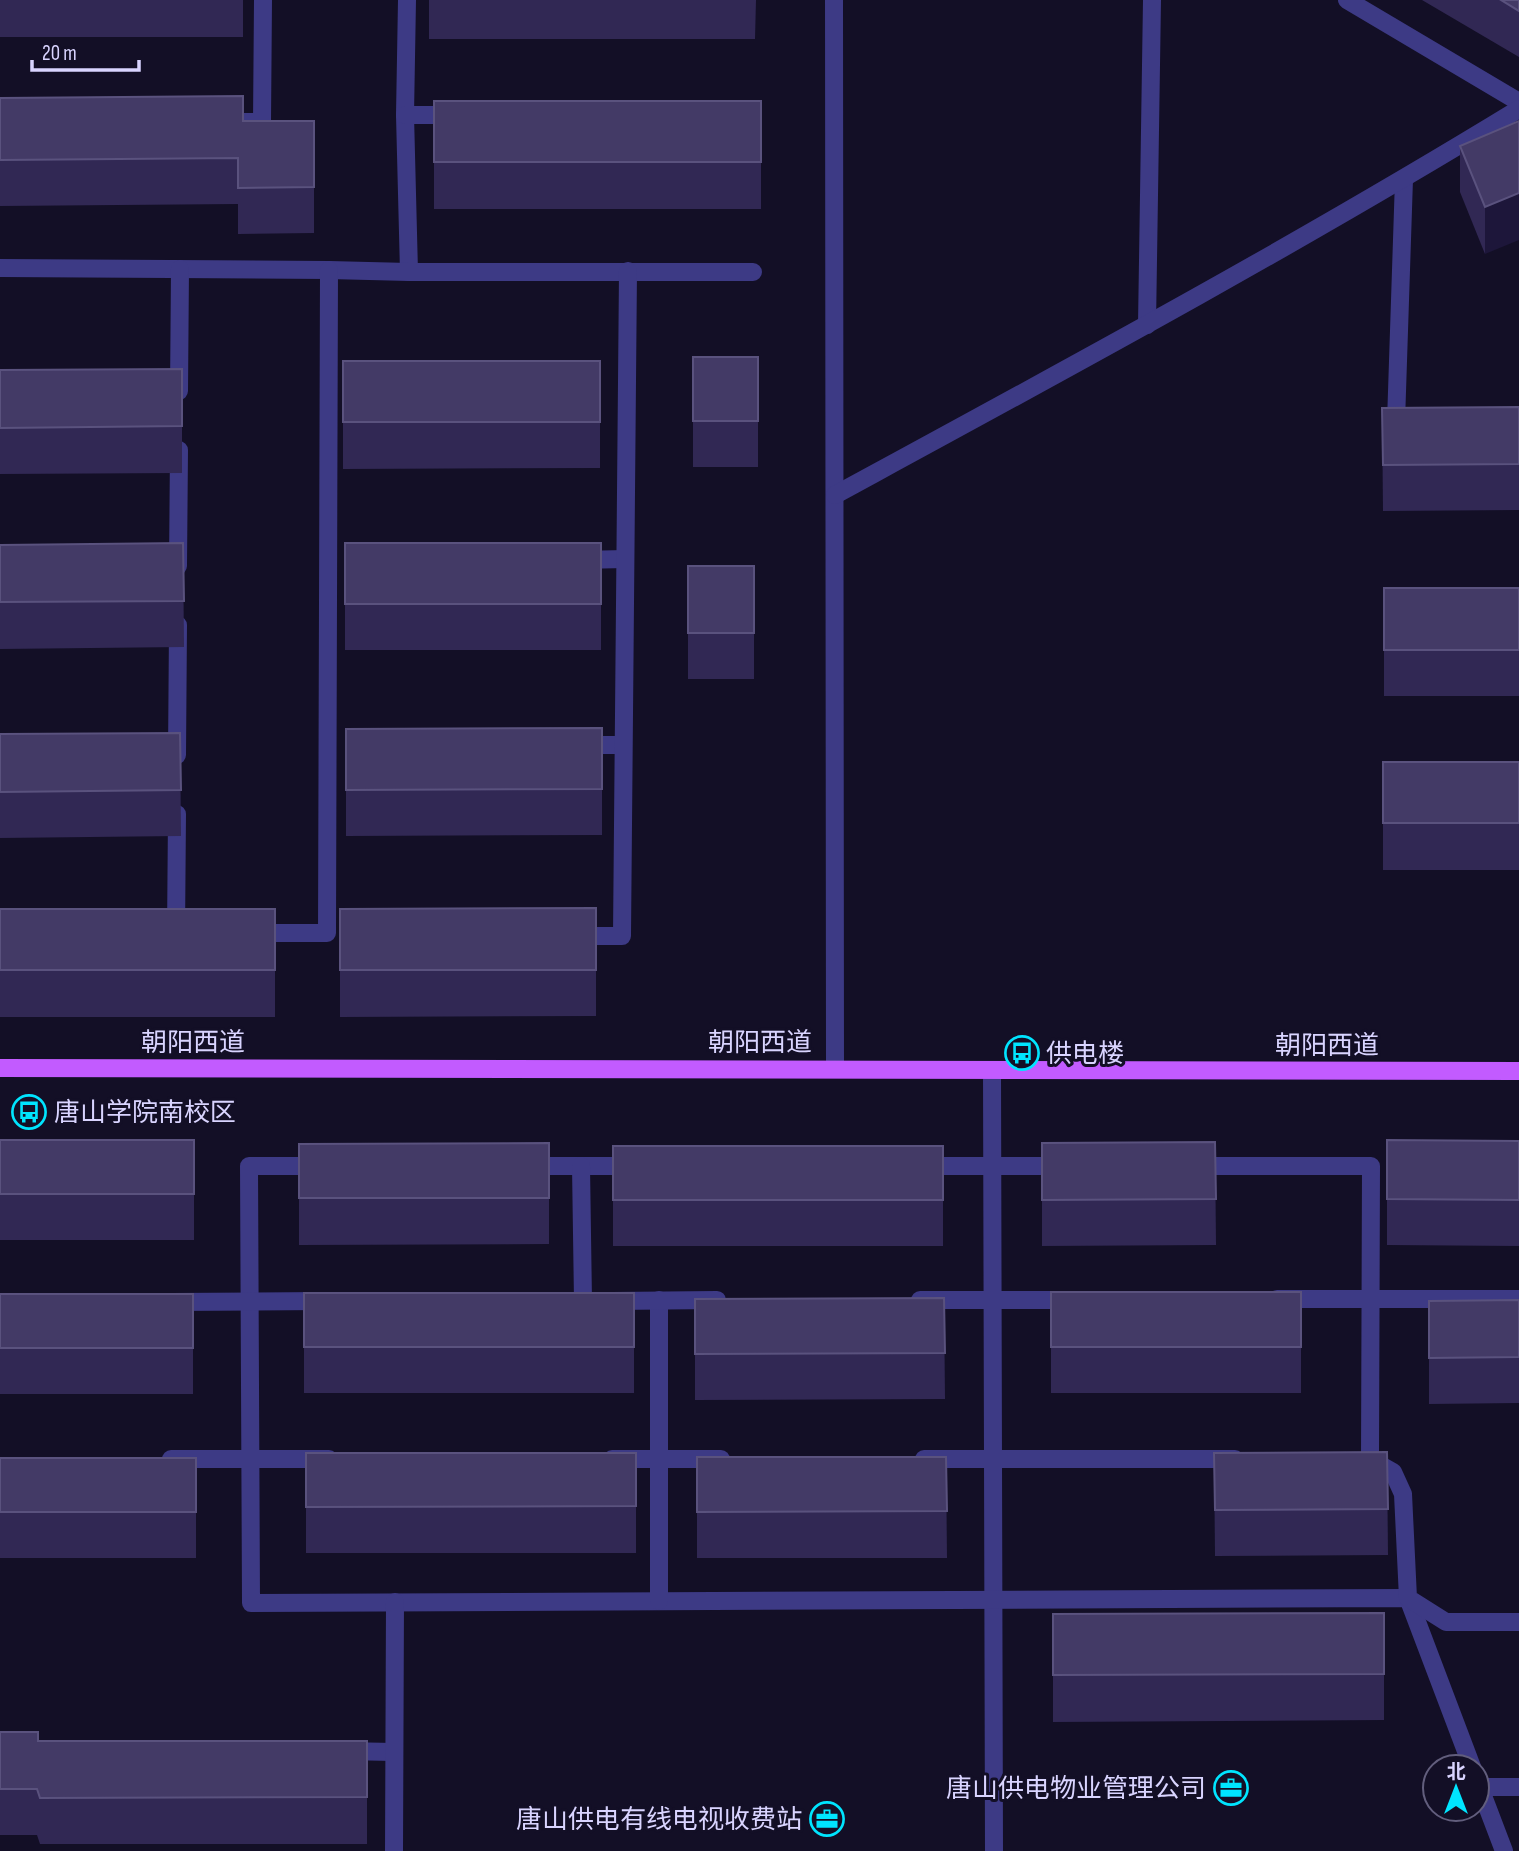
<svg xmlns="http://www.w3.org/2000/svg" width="1519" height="1851" font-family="'Sofia Sans Condensed','Noto Sans SC',sans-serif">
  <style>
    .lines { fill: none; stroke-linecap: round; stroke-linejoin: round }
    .minor { stroke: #3d3a85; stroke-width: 18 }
    .major { stroke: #c25bff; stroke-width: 18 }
    .wall { fill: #312854 }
    .shaded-wall { fill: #1d163a }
    .building { fill: #433a66; stroke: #5a527e; stroke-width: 2 }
    .labels { text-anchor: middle; stroke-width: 6; stroke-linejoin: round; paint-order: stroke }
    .street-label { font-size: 26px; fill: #d9d4ff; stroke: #130f26 }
    .poi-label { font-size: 26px; fill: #d9d4ff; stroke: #130f26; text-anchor: start }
  </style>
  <rect width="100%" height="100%" fill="#130f26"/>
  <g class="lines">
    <!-- minor -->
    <g class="minor">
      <polyline points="407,0 405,115 409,272"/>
      <polyline points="834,0 835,1069"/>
      <polyline points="1347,0 1519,102"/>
      <polyline points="405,115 458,115"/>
      <polyline points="240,122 262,122 263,0"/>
      <polyline points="1404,179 1396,422 1406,422"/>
      <polyline points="0,268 329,270 409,272 753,272"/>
      <polyline points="1147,325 1152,0"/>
      <polyline points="179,391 180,269"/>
      <path d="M835,495C1065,370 1295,246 1519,109"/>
      <polyline points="580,560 625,559"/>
      <polyline points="178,566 179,450"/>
      <polyline points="580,745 623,745"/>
      <polyline points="177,755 178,625"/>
      <polyline points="176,933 177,814"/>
      <polyline points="252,933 327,933 329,270"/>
      <polyline points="572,936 622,936 628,271"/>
      <polyline points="992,1071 994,1851"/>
      <polyline points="323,1166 249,1166 251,1603 1408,1598 1472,1767"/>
      <polyline points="526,1166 638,1166"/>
      <polyline points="581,1166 583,1301"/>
      <polyline points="921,1166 1065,1166"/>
      <polyline points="1194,1166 1371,1166 1370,1459 1393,1472 1403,1494 1408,1598 1446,1622 1519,1622"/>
      <polyline points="1277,1299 1519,1299"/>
      <polyline points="659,1300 659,1601"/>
      <polyline points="920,1300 1074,1300"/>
      <polyline points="612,1301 717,1300"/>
      <polyline points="171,1302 325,1301"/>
      <polyline points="171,1459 329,1459"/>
      <polyline points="612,1459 721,1459"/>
      <polyline points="924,1459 1235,1459"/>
      <polyline points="343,1751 394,1752"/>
      <polyline points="1477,1780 1504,1851"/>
      <polyline points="1480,1787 1519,1787"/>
      <polyline points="394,1851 395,1602"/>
    </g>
    <!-- major -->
    <polyline class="major" points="0,1068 1519,1071"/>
  </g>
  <!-- wall -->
  <g class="wall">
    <rect x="0" y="0" width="243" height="37"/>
    <polygon points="429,0 756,0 755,39 429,39"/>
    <polygon points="1422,0 1519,0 1519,57"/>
    <polygon points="0,98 243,121 314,121 314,233 238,234 238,204 0,206"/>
    <rect x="434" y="101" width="327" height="108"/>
    <polygon points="1519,121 1485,254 1460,192 1460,146"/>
    <rect x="693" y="357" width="65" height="110"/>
    <polygon points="343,361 600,361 600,468 343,469"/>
    <polygon points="182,369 182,473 0,474 0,370"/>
    <polygon points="1519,407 1519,510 1383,511 1382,408"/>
    <polygon points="183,543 184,647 0,649 0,545"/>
    <polygon points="345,543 601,604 601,650 345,650"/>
    <rect x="688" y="566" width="66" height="113"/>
    <rect x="1384" y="588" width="135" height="108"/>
    <polygon points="602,728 602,835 346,836 346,729"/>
    <polygon points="180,733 181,836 0,838 0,734"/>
    <rect x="1383" y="762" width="136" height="108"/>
    <polygon points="596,908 596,1016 340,1017 340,909"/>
    <rect x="0" y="909" width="275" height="108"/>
    <rect x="0" y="1140" width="194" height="100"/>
    <polygon points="1387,1140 1519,1141 1519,1246 1387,1245"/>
    <polygon points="1215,1142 1216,1245 1042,1246 1042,1143"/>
    <polygon points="549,1143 549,1244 299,1245 299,1144"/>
    <rect x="613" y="1146" width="330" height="100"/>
    <rect x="1051" y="1292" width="250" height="101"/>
    <rect x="304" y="1293" width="330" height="100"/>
    <rect x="0" y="1294" width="193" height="100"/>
    <polygon points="944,1298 945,1399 695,1400 695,1299"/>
    <polygon points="1519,1300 1519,1403 1429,1404 1429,1301"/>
    <polygon points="1387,1452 1388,1555 1215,1556 1214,1453"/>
    <rect x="306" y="1453" width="330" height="100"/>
    <polygon points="697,1457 946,1457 947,1558 697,1558"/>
    <rect x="0" y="1458" width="196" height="100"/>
    <polygon points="1053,1614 1384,1674 1384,1720 1053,1722"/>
    <polygon points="0,1732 38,1741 367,1741 367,1844 40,1844 37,1835 0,1835"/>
  </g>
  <!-- shaded-wall -->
  <polygon class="shaded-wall" points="1519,193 1519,240 1485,254 1485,207"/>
  <!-- building -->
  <g class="building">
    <polygon points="1501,0 1519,0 1519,11"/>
    <polygon points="243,96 243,121 314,121 314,187 238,188 238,158 0,160 0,98"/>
    <rect x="434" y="101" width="327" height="61"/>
    <polygon points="1519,121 1519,193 1485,207 1460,146"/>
    <rect x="693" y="357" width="65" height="64"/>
    <rect x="343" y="361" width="257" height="61"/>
    <polygon points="182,369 182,426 0,428 0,370"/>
    <polygon points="1519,407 1519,464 1383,465 1382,408"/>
    <polygon points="183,543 184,601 0,602 0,545"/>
    <rect x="345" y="543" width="256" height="61"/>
    <rect x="688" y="566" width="66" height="67"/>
    <rect x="1384" y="588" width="135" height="62"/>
    <polygon points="602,728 602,789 346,790 346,729"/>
    <polygon points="180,733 181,790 0,792 0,734"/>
    <rect x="1383" y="762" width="136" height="61"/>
    <polygon points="596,908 596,970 340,970 340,909"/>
    <rect x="0" y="909" width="275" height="61"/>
    <rect x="0" y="1140" width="194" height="54"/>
    <polygon points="1387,1140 1519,1141 1519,1200 1387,1199"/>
    <polygon points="1215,1142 1216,1199 1042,1200 1042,1143"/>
    <polygon points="549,1143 549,1198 299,1198 299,1144"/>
    <rect x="613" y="1146" width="330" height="54"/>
    <rect x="1051" y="1292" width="250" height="55"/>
    <rect x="304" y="1293" width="330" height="54"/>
    <rect x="0" y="1294" width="193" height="54"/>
    <polygon points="944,1298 945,1353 695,1354 695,1299"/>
    <polygon points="1519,1300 1519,1357 1429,1358 1429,1301"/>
    <polygon points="1387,1452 1388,1509 1215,1510 1214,1453"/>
    <polygon points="306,1453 636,1453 636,1506 306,1507"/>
    <polygon points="697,1457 946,1457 947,1511 697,1512"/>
    <rect x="0" y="1458" width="196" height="54"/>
    <polygon points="1384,1613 1384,1674 1053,1675 1053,1614"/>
    <polygon points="0,1732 38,1732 38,1741 367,1741 367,1797 40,1798 37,1789 0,1789"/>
  </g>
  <!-- icons -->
  <defs>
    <g id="bus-ring" transform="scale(1.75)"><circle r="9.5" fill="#130f26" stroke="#00e5ff" stroke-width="1.5"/><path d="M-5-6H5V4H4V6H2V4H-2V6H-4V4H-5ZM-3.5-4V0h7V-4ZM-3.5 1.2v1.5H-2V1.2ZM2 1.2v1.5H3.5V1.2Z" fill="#00e5ff"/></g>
    <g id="office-ring" transform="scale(1.75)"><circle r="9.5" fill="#130f26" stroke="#00e5ff" stroke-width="1.5"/><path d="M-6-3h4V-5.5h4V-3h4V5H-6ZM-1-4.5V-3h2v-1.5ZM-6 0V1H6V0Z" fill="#00e5ff"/></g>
  </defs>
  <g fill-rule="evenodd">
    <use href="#bus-ring" x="1022" y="1053"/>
    <use href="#bus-ring" x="29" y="1112"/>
    <use href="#office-ring" x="1231" y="1788"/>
    <use href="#office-ring" x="827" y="1819"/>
  </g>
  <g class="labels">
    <!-- street labels -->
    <g class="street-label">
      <text x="193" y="1051">朝阳西道</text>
      <text x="760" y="1051">朝阳西道</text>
      <text x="1327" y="1054">朝阳西道</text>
    </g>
    <!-- poi labels -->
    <g class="poi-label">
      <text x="1046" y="1062">供电楼</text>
      <text x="54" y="1121">唐山学院南校区</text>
      <text x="1206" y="1797" text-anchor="end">唐山供电物业管理公司</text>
      <text x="802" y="1828" text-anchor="end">唐山供电有线电视收费站</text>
    </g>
  </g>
  <!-- north arrow -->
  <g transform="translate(1456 1788)"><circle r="33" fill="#130f26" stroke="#625e7d" stroke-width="2"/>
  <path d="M0-5L12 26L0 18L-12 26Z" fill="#00e5ff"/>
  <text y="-10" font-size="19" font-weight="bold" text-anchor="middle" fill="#d9d4ff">北</text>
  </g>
  <!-- scale -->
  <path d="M32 60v10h107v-10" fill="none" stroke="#d9d4ff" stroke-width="3.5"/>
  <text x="42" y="60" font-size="21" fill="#d9d4ff" stroke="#130f26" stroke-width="5" paint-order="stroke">20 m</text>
</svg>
